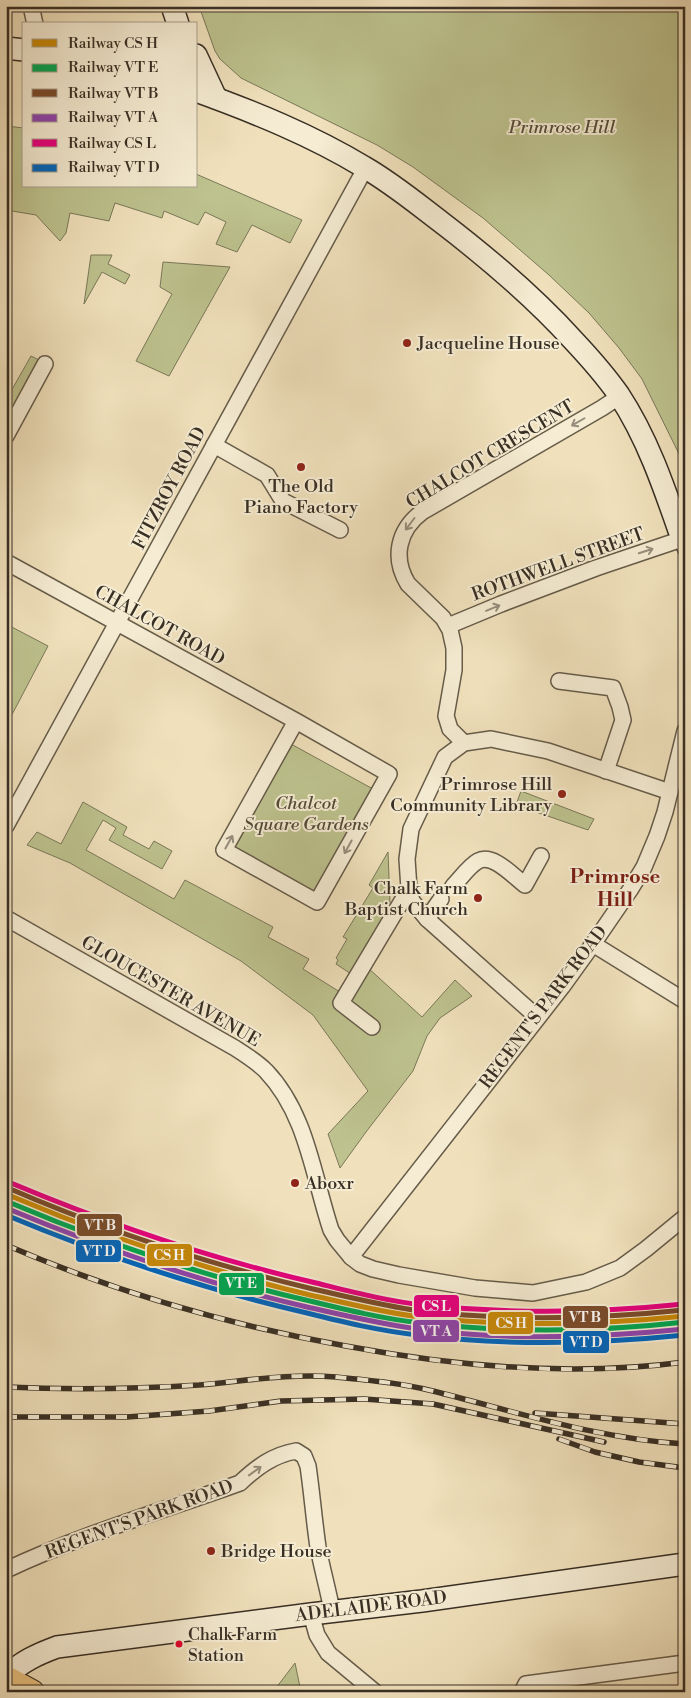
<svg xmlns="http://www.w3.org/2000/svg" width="691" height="1698" font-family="'Libre Bodoni',serif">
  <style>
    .green { fill: #bdc28e; stroke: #7a7859 }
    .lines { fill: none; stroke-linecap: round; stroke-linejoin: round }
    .street-casing { stroke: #665c4a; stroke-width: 18 }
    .secondary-casing { stroke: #382f24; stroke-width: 24 }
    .primary-casing { stroke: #382f24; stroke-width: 26 }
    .street { stroke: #f5ecd3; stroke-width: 15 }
    .secondary { stroke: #f5ecd3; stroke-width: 21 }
    .primary { stroke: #e8c07e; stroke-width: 24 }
    .rail-casing { stroke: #382f24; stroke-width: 5.5 }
    .rail { stroke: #f5ecd3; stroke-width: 4; stroke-dasharray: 11; stroke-linecap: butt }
    .rail-1-casing { stroke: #f5ecd3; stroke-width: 9 }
    .rail-2-casing { stroke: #f5ecd3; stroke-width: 9 }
    .rail-3-casing { stroke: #f5ecd3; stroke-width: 9 }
    .rail-4-casing { stroke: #f5ecd3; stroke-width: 9 }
    .rail-5-casing { stroke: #f5ecd3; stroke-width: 9 }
    .rail-6-casing { stroke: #f5ecd3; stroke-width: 9 }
    .rail-1 { stroke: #c78809; stroke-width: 5 }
    .rail-2 { stroke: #00a651; stroke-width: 5 }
    .rail-3 { stroke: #7a4b2a; stroke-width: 5 }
    .rail-4 { stroke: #8e44ad; stroke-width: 5 }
    .rail-5 { stroke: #e5007d; stroke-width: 5 }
    .rail-6 { stroke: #0065bd; stroke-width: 5 }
    .oneway { stroke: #968e7c }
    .poi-dot { fill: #8f2418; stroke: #f5ecd3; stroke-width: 2 }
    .bus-dot { fill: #e4002b; stroke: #f5ecd3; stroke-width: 2 }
    .labels { text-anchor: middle; stroke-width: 4; stroke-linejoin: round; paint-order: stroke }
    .bus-label { font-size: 17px; fill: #382f24; stroke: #f5ecd3; text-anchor: start }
    .park-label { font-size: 18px; font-style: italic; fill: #534c39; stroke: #f5ecd3 }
    .poi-label { font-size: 18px; fill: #382f24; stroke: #f5ecd3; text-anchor: start }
    .street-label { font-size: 18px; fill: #382f24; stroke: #f5ecd3 }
    .quarter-label { font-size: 20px; font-weight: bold; fill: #7a1f14; stroke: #f5ecd3 }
    .line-badge { stroke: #f5ecd3; stroke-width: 2 }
    .badge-label { font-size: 14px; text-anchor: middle; font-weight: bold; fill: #fff }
  </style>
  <rect width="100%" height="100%" fill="#f0e1bc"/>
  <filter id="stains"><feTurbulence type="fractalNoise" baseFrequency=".004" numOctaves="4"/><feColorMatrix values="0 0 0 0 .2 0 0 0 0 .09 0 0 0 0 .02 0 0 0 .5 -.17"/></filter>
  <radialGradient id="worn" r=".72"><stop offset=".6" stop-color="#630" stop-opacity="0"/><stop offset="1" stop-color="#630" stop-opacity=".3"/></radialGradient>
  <!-- green -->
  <g class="green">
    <polygon points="199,6 685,6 685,466 642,379 619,348 589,313 549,275 483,218 413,167 377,145 241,78 220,59 215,51"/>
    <polygon points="6,126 24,128 24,186 196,186 196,174 302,220 290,243 252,225 237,252 216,244 226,222 205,212 198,225 164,211 162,218 115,203 109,221 70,213 66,233 60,241 36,215 6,210"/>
    <polygon points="91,255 112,255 108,264 130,275 125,284 102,272 84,304"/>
    <polygon points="163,262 230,267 169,376 136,361 172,294 160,287"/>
    <polygon points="31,356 41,361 6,423 6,400"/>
    <polygon points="6,624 48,646 6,726"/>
    <polygon points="291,744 373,789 315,892 234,847"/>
    <polygon points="521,791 594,819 588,830 516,805"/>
    <polygon points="83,802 127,827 123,835 149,849 154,841 172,851 162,869 109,840 116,828 103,820 86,850 174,899 185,880 273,927 268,937 309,959 303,969 340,992 351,974 336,964 338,960 336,958 347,939 343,937 373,888 369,885 388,852 391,928 367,967 422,1017 455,980 472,996 440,1018 427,1036 413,1071 366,1132 340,1168 328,1134 368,1091 313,1015 241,961 70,863 27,845 37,832 61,844"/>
    <polygon points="295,1663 301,1692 273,1692"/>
  </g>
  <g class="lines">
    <!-- street casing -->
    <g class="street-casing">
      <g id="street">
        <polyline points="31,6 35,24"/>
        <polyline points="6,436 45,364"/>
        <polyline points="214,445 267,475 283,501 340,530"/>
        <polyline points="6,562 296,721 389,774 317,902 224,850 296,721"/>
        <polyline points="448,626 501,604 596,568 682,539 685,548"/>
        <polyline points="559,681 613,688 620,707 623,720 606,771"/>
        <path d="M464,743L450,729L446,716L454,670V648L450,630L443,618L408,584C392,558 398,530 422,512L602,408L620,396"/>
        <polyline points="6,826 366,167"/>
        <path d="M453,886C460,879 469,866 478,861C493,853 513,876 525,885L541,856"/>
        <path d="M6,918L235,1048C246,1055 257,1062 266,1071C307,1114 313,1176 331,1230L337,1240L351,1257L360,1264L373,1269L399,1275L475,1288L533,1293L586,1282L620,1268L646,1249L685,1217"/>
        <polyline points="427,919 441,899"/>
        <polyline points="593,944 685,1001"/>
        <polyline points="537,1017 427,919 412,901 409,889 407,859 411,829 445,757 464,743 491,739 548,751 670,792"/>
        <polyline points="372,1027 341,1003 409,889"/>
        <polyline points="351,1257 562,987 593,944 630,890 644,867 657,836 665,812 685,731"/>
        <path d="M6,1570C82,1534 162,1511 240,1483C257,1467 273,1455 296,1451L304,1456L308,1466C312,1493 314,1520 318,1547C322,1569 328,1589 332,1611"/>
        <polyline points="311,1614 317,1635 328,1653 375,1692"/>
        <polyline points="522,1692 526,1684 685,1663"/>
      </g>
    </g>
    <!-- secondary casing -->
    <g class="secondary-casing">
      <g id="secondary">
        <polyline points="172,6 178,24"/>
        <polyline points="6,48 24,50"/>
        <polyline points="196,55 216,98"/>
        <path d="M196,91C254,112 311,135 364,167C392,183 416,203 441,222C488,258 533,296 573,340C589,357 605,375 619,395C648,439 665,490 682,539H685"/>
        <path d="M6,1677C20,1662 38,1654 57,1647L311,1614L422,1601L685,1564"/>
      </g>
    </g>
    <!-- primary casing -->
    <g class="primary-casing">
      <polyline id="primary" points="6,1678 32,1692"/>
    </g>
    <!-- street -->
    <use href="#street" class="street"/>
    <!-- secondary -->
    <use href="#secondary" class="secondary"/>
    <!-- primary -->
    <use href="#primary" class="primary"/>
    <!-- rail casing -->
    <g class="rail-casing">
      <g id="rail">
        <path d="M6,1245C115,1292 229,1325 346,1346C458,1367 572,1377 685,1362"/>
        <path d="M6,1387C71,1390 135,1389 199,1385C245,1381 290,1373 336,1377C368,1380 401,1383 433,1391C517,1412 598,1439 685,1444"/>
        <polyline points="535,1413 685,1424"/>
        <polyline points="6,1417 127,1417 209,1411 281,1401 364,1399 433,1404 604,1442"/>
        <polyline points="559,1439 595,1452 639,1462 685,1468"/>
      </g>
    </g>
    <!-- rail -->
    <use href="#rail" class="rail"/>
    <!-- rail-1 casing -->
    <g class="rail-1-casing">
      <path id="rail-1" d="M6,1194C105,1236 206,1270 310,1295C347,1303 384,1313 421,1317C509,1327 597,1325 685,1316"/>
    </g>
    <!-- rail-2 casing -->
    <g class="rail-2-casing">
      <path id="rail-2" d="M6,1201C105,1243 206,1277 310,1301C347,1310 384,1319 421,1323C509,1333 597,1332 685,1322"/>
    </g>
    <!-- rail-3 casing -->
    <g class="rail-3-casing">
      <path id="rail-3" d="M8,1188C107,1231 208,1264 313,1289C349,1297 384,1306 420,1311C508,1321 597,1319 684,1310"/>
    </g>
    <!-- rail-4 casing -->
    <g class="rail-4-casing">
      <path id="rail-4" d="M6,1208C104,1249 203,1283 307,1307C343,1315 380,1324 418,1329C506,1341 596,1338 685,1329"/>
    </g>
    <!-- rail-5 casing -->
    <g class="rail-5-casing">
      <path id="rail-5" d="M11,1183C109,1224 208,1258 312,1282C349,1291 386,1301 423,1305C510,1314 597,1313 684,1304"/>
    </g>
    <!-- rail-6 casing -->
    <g class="rail-6-casing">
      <path id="rail-6" d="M6,1215C104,1256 203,1289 307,1313C343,1322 380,1331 418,1335C506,1346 596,1344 685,1335"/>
    </g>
    <!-- rail-1 -->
    <use href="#rail-1" class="rail-1"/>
    <!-- rail-2 -->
    <use href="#rail-2" class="rail-2"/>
    <!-- rail-3 -->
    <use href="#rail-3" class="rail-3"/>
    <!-- rail-4 -->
    <use href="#rail-4" class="rail-4"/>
    <!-- rail-5 -->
    <use href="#rail-5" class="rail-5"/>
    <!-- rail-6 -->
    <use href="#rail-6" class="rail-6"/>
  </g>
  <!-- one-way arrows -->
  <defs><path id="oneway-shaft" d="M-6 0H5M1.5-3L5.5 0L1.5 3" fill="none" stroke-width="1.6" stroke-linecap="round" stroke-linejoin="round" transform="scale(1.25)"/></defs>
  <g class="oneway">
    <use href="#oneway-shaft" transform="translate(578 422) rotate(150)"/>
    <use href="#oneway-shaft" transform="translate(410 524) rotate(127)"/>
    <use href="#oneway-shaft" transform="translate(646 551) rotate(-18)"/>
    <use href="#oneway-shaft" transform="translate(493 608) rotate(-22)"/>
    <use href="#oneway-shaft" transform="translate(229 842) rotate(-61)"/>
    <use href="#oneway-shaft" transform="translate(348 847) rotate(119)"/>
    <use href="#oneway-shaft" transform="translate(255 1471) rotate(-36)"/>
  </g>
  <!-- markers -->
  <g class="poi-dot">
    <circle cx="407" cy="343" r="5"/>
    <circle cx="301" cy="467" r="5"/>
    <circle cx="562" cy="794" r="5"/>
    <circle cx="478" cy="898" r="5"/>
    <circle cx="295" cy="1183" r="5"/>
    <circle cx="211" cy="1551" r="5"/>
  </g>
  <circle class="bus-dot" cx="179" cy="1644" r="4.5"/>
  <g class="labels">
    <!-- bus labels -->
    <g class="bus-label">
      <text x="188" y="1640">Chalk Farm<tspan x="188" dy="21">Station</tspan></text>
    </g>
    <!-- park labels -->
    <g class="park-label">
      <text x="562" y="133">Primrose Hill</text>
      <text x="306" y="809">Chalcot<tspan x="306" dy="21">Square Gardens</tspan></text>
    </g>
    <!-- poi labels -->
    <g class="poi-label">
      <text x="417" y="349">Jacqueline House</text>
      <text x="301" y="492" text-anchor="middle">The Old<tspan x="301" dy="21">Piano Factory</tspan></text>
      <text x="552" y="790" text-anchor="end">Primrose Hill<tspan x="552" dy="21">Community Library</tspan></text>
      <text x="468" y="894" text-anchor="end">Chalk Farm<tspan x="468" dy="21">Baptist Church</tspan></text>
      <text x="305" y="1189">Aboxr</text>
      <text x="221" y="1557">Bridge House</text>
    </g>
    <!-- street labels -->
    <g class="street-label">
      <text transform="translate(490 454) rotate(-31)" y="6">CHALCOT CRESCENT</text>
      <text transform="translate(169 488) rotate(-62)" y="6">FITZROY ROAD</text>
      <text transform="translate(558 564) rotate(-20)" y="6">ROTHWELL STREET</text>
      <text transform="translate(160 625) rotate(29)" y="6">CHALCOT ROAD</text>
      <text transform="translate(171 991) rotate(30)" y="6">GLOUCESTER AVENUE</text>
      <text transform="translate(543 1007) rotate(-53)" y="6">REGENT'S PARK ROAD</text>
      <text transform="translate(139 1519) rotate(-20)" y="6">REGENT'S PARK ROAD</text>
      <text transform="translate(371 1606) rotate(-7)" y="6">ADELAIDE ROAD</text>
    </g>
    <!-- quarter labels -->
    <g class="quarter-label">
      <text x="615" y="883">Primrose<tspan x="615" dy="23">Hill</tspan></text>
    </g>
  </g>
  <g class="line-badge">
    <rect x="76" y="1213" width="47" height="24" rx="5" fill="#7a4b2a"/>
    <rect x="75" y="1239" width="47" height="24" rx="5" fill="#0065bd"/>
    <rect x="146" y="1243" width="47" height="24" rx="5" fill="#c78809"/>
    <rect x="218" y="1272" width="47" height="24" rx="5" fill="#00a651"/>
    <rect x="413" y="1294" width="47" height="24" rx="5" fill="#e5007d"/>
    <rect x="562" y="1305" width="47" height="24" rx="5" fill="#7a4b2a"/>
    <rect x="487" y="1311" width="47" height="24" rx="5" fill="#c78809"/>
    <rect x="412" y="1319" width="48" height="24" rx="5" fill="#8e44ad"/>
    <rect x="562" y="1330" width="48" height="24" rx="5" fill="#0065bd"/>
  </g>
  <g class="badge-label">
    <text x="100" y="1230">VT B</text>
    <text x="99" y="1256">VT D</text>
    <text x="169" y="1260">CS H</text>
    <text x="241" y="1288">VT E</text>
    <text x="436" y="1311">CS L</text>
    <text x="585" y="1322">VT B</text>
    <text x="511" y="1328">CS H</text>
    <text x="436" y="1336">VT A</text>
    <text x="586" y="1347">VT D</text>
  </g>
  <!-- margin -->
  <rect width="691" height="1698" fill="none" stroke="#f0e1bc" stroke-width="25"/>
  <rect x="8" y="8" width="676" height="1683" fill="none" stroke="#382f24" stroke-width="2.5"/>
  <rect x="12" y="12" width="666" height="1673" fill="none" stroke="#382f24"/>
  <!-- legend -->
  <rect x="22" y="22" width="175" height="165" fill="#f5ecd3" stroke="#a9a08d"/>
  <rect x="32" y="39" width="25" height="8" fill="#c78809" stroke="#a9a08d"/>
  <text x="68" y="48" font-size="15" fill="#382f24">Railway CS H</text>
  <rect x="32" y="64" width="25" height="8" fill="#00a651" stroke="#a9a08d"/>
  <text x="68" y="72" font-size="15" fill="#382f24">Railway VT E</text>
  <rect x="32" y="89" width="25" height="8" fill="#7a4b2a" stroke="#a9a08d"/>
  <text x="68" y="98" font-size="15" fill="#382f24">Railway VT B</text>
  <rect x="32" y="114" width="25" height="8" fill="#8e44ad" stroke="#a9a08d"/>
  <text x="68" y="122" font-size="15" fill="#382f24">Railway VT A</text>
  <rect x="32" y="139" width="25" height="8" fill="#e5007d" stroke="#a9a08d"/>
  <text x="68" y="148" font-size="15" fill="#382f24">Railway CS L</text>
  <rect x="32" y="164" width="25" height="8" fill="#0065bd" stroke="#a9a08d"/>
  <text x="68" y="172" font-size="15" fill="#382f24">Railway VT D</text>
  <rect width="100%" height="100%" filter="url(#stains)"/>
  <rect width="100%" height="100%" fill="url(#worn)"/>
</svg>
